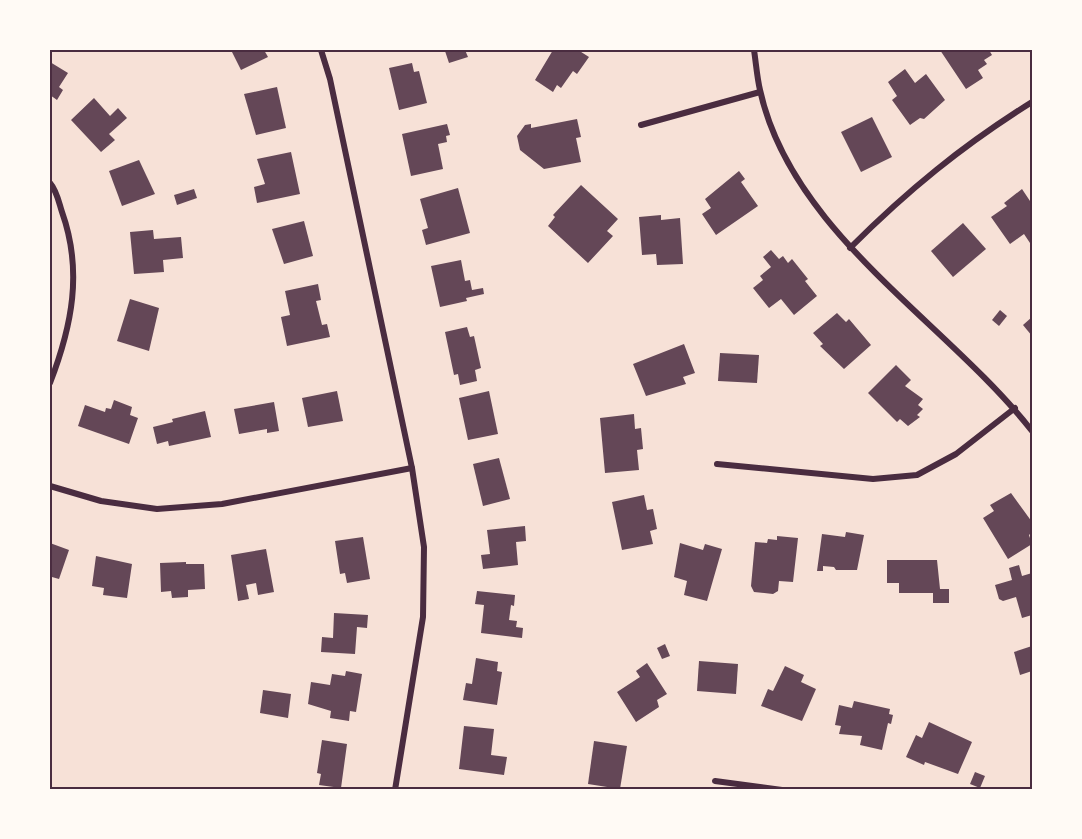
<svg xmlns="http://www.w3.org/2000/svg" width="1082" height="839" font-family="'Golos Text',sans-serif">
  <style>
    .building { fill: #644757 }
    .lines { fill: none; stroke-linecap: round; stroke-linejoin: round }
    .minor { stroke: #4a2c40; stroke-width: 6 }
    .neatline { fill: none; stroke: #4a2c40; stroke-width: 2 }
  </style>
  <rect width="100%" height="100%" fill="#f7e1d7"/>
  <!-- building -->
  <g class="building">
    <polygon points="231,50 264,50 268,57 241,70"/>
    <polygon points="465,50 468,57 449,63 445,51"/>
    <polygon points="553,50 578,50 589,57 577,74 573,71 561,88 557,85 553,92 535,80"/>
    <polygon points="940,50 989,50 992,55 984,60 987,64 978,70 983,78 966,89"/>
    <polygon points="50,62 68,73 59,87 63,90 57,100 50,95"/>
    <polygon points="412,63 414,72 419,71 427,103 399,110 389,68"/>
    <polygon points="905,69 915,83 926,74 945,100 924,119 920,118 910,125 892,100 897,96 888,82"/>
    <polygon points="277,87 286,128 256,135 244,94"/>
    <polygon points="94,98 110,116 118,108 127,118 109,134 115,140 101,152 71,120"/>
    <polygon points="872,117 892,157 861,172 841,132"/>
    <polygon points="577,119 581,137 576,138 581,162 544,169 520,150 517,136 525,125 531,124 531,128"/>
    <polygon points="447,124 450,135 446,136 447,142 438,144 443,169 411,176 402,134"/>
    <polygon points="291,152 300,194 257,203 254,187 265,184 257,159"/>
    <polygon points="139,160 155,194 122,206 109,171"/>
    <polygon points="739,171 745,179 741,182 758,206 716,235 702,214 711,208 705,199"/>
    <polygon points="581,185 618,219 607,231 613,236 588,263 548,226 555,217 553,215"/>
    <polygon points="458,188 470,233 426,245 422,230 428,228 420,199"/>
    <polygon points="194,189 197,198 177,205 174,195"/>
    <polygon points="1022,189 1032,204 1032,246 1024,234 1010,244 991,217 1007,206 1004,203"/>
    <polygon points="661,215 661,220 680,218 683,264 657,265 656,254 642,255 639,217"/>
    <polygon points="304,221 313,256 284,264 272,229"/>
    <polygon points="963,223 986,249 953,277 931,251"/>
    <polygon points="153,230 154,239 181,237 183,258 163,260 164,272 134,274 130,232"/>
    <polygon points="771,250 779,259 783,256 788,263 792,259 808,279 805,281 817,296 794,315 781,299 769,308 753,288 763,280 760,276 771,267 763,257"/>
    <polygon points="461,260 465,281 470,280 472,290 483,288 484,294 466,298 467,301 440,307 431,266"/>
    <polygon points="318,284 321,300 316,301 322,325 327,324 330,337 287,346 281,317 290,315 285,291"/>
    <polygon points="130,299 159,308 149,351 117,341"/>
    <polygon points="1000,310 1007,316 999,326 992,320"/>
    <polygon points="837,313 846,322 849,319 871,345 844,369 820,346 823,344 813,333"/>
    <polygon points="1032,317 1032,336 1023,325"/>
    <polygon points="467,327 470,337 474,336 481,368 475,370 477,381 460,385 458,374 454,375 445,332"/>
    <polygon points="684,344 695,373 683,377 686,384 646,396 633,364"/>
    <polygon points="720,353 759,355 757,383 718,381"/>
    <polygon points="896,365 911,380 905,386 923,399 918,405 923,409 917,415 920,417 908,426 900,419 897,422 868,393"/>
    <polygon points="337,391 343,421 308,427 302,398"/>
    <polygon points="489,391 498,434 468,440 459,398"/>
    <polygon points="114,400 132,407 130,415 138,418 129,444 78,426 85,405 105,412 106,408 111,409"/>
    <polygon points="274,402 279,431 267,433 267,429 239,434 234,409"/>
    <polygon points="205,411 211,437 169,446 168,441 157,444 153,427 173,422 172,419"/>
    <polygon points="634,414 635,429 641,428 643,449 637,450 639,470 605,473 600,418"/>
    <polygon points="499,458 510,499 483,506 473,464"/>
    <polygon points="1011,493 1032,522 1032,532 1029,535 1032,544 1008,559 983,518 994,511 990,505"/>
    <polygon points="644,495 647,510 653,509 657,529 650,531 653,544 622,550 612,502"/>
    <polygon points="525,526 526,541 516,542 518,565 483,569 481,555 490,554 487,530"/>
    <polygon points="846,532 864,535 857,570 836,570 834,567 823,566 823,571 817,571 822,534 845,537"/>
    <polygon points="777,536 798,538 793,582 779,581 778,591 773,594 754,592 751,586 755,542 767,543 768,539 777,540"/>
    <polygon points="363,537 370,579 347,583 345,573 340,574 335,541"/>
    <polygon points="50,543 69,550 59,579 52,577 50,572"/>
    <polygon points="680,543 703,550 705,544 722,549 707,601 684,595 687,581 674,577"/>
    <polygon points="266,549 274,592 258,595 256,583 246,585 249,599 238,601 231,555"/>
    <polygon points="96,556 132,564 127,598 103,595 104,588 92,586"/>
    <polygon points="887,560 937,560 940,589 949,589 949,603 933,603 933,593 899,593 899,583 887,583"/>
    <polygon points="186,562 186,564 204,564 205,589 188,590 188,597 172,598 171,591 161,592 160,563"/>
    <polygon points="1019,565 1022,576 1032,573 1032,615 1022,618 1016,597 1003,601 999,599 995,585 1012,580 1009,568"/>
    <polygon points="477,591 515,595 514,606 511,605 509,620 517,621 516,627 523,628 522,638 481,633 484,605 475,604"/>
    <polygon points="334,613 368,615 367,628 357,627 355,654 321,652 322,637 333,638"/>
    <polygon points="665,644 670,656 662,659 657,648"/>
    <polygon points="1032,646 1032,671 1020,675 1014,652"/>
    <polygon points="476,658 498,662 497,671 502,672 497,705 463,700 466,683 472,684"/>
    <polygon points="699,661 738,664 736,694 697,691"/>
    <polygon points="647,663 667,694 657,700 659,707 636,722 617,692 640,677 636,671"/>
    <polygon points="785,666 804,675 801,682 816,689 802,721 761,706 768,689 773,691"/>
    <polygon points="346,671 362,674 356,712 350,711 349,721 330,718 331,711 308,704 311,682 330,685 332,674 345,676"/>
    <polygon points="263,690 291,694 288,718 260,713"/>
    <polygon points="854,701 890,709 889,714 893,715 891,724 888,723 882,750 860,745 862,736 839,734 841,726 835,725 839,705 852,708"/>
    <polygon points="929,722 972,742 958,774 925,762 924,765 906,757 916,735 922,738"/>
    <polygon points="464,726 494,729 491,755 507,757 504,775 459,769"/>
    <polygon points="322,740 347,744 341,788 319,785 321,774 317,773"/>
    <polygon points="594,741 627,746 620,789 588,784"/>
    <polygon points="975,772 985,776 980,788 970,784"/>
  </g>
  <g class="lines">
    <!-- minor -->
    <g class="minor">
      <polyline points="321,50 330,79 412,468 424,547 423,617 395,790"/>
      <path d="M754,50C756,63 757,77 760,90C791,233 947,322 1032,431"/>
      <polyline points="641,125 760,92"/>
      <path d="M50,183C57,191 59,203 62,212C83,271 72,326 50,383"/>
      <path d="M850,248C908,190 962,146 1032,102"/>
      <polyline points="717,464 873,479 917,475 956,454 1015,408"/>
      <polyline points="50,486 101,501 157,509 222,504 412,468"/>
      <polyline points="715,781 782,790"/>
    </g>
  </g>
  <!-- border -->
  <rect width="1082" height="839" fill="none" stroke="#fffaf5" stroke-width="102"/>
  <rect x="51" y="51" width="980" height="737" class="neatline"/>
</svg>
